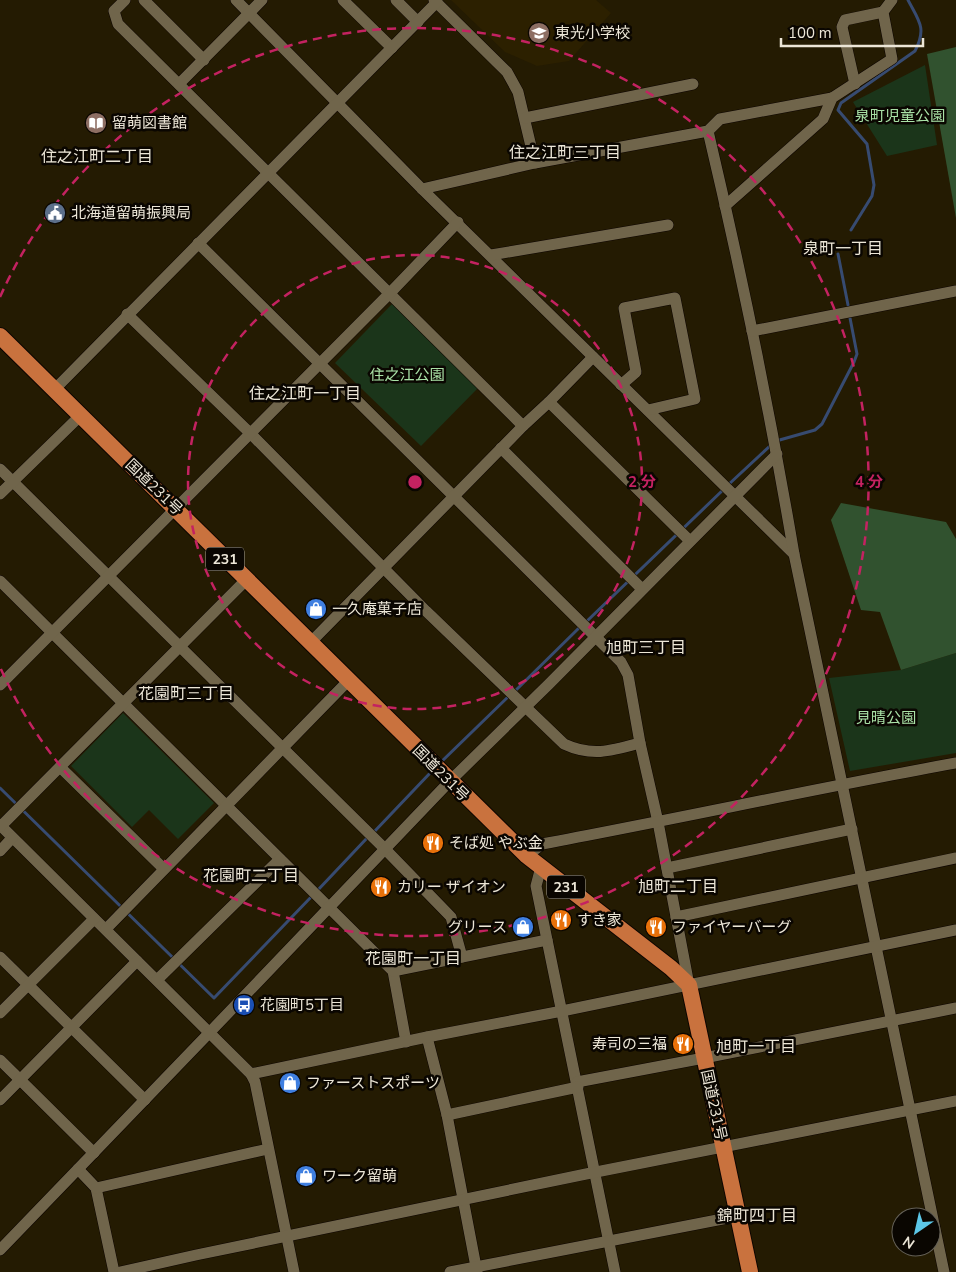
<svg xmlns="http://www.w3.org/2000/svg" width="956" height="1272" font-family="'Nunito Sans','Noto Sans JP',sans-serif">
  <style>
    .built { fill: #2c2000 }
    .green { fill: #1b351a }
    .forest { fill: #31522f }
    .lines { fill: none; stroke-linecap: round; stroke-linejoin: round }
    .stream { stroke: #374b71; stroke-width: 3 }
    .minor-casing { stroke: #0d0500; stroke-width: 12 }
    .highway-casing { stroke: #0d0500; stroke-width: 18 }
    .minor { stroke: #70654b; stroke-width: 11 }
    .highway { stroke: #c9723e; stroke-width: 16 }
    .ring { fill: none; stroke: #c42261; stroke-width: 2.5; stroke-dasharray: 9 6 }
    .labels { text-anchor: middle; stroke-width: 5; stroke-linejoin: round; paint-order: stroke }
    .shield { fill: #0a0601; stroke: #a8a397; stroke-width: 1 }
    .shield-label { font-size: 14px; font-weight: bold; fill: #ece6d7 }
    .poi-label { font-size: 15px; fill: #ece6d7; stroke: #0a0601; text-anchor: start }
    .park-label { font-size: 15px; fill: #a9e1a6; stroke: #0a0601 }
    .street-label { font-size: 15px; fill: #ece6d7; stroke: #0a0601 }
    .neighbourhood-label { font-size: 16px; fill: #ece6d7; stroke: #0a0601 }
    .centre { fill: #c42261; stroke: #0a0601; stroke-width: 2.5 }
    .ring-label { font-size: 15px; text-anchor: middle; font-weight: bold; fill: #c42261; stroke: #0a0601; stroke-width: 5; stroke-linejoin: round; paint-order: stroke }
  </style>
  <rect width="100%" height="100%" fill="#241b02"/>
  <!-- built -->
  <polygon class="built" points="451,0 596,0 611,13 569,61 537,66 505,52"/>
  <!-- green -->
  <g class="green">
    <polygon points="925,65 937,145 887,156 853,102"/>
    <polygon points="392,304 478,388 421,446 335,363"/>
    <polygon points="956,653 956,753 850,771 829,678 901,670"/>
    <polygon points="123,713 214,803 178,839 149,810 132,827 71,766"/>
  </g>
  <!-- forest -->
  <g class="forest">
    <polygon points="956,47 956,218 927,54"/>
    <polygon points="841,503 946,522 956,539 956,653 901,670 880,612 861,610 831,520"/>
  </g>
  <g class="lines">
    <!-- stream -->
    <g class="stream">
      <path d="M851,230L872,196L874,185L867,144L838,110L841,103L915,51C927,28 919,21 908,0"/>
      <polyline points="838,254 848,305"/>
      <polyline points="776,441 815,430 822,424 854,362 857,354 850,318"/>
      <polyline points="728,485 771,445"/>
      <polyline points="586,622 724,489"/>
      <polyline points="514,692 581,626"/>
      <polyline points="440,763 509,696"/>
      <polyline points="0,788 214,998 313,895"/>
      <polyline points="373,833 432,771"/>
      <polyline points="317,891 368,837"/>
    </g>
    <!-- minor casing -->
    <g class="minor-casing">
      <g id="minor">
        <polyline points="125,0 114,11 118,24 523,426"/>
        <polyline points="144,0 204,60"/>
        <polyline points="236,0 422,189 794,554"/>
        <polyline points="343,0 392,48"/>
        <polyline points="396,0 418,22"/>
        <polyline points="434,0 507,72 518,92 535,163"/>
        <polyline points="179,84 262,0"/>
        <polyline points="855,84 842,27 845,20 883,12"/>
        <polyline points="525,118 693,84"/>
        <path d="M708,131C741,271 770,412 794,554L944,1272"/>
        <polyline points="422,189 535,163 708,131 720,119 832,98"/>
        <polyline points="725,206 823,119 832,98 892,59 883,12 892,0"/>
        <polyline points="198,243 621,662 628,675 640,743 658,822 689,985"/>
        <polyline points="491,255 668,225"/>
        <path d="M127,314L250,433L426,611L564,744C592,757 611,751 640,743"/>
        <polyline points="752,331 956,291"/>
        <polyline points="621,385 636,372 624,308 675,298 695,399 648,410"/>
        <polyline points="54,390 437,2"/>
        <polyline points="549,402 690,541"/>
        <polyline points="501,448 642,589"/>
        <polyline points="0,469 385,849 451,917 462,957"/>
        <polyline points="0,494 80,416"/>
        <polyline points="0,581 393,971 406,1042"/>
        <polyline points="310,643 523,426 549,402 593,357"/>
        <polyline points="0,685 390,293 458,222"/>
        <polyline points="60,767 164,869"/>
        <polyline points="0,825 251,1074 255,1082 294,1272"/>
        <polyline points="1,826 246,580"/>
        <polyline points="0,851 12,838"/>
        <path d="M527,856L542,844C681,818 818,788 956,763"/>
        <polyline points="541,867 536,886 615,1272"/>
        <polyline points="667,868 852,829"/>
        <polyline points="676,917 956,858"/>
        <polyline points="106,929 348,681"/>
        <polyline points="0,957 145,1100"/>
        <polyline points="393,971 547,940"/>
        <polyline points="157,980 280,859"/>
        <polyline points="0,1013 94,919"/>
        <polyline points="427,1037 447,1115 477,1272"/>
        <polyline points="0,1060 94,1153"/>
        <polyline points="251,1074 427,1037 562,1011 956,930"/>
        <polyline points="577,1082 704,1058 956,1008"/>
        <polyline points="0,1100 137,961"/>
        <polyline points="447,1115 578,1087"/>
        <polyline points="78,1169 96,1188 114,1272"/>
        <polyline points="96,1188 268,1149"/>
        <polyline points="0,1250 210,1032 450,781 549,684 777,454"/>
        <polyline points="120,1272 196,1255 586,1174 956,1101"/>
        <polyline points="450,1272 738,1216"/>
      </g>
    </g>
    <!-- highway casing -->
    <g class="highway-casing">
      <polyline id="highway" points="0,336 527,856 671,968 689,985 750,1272"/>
    </g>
    <!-- minor -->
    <use href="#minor" class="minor"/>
    <!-- highway -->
    <use href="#highway" class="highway"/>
  </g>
  <!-- distance rings -->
  <g class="ring">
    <circle cx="415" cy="482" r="227"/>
    <path d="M0 297A454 454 0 1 1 0 667"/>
  </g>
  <!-- icons -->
  <defs>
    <g id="school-disc" transform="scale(1.125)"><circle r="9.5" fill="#8d6e63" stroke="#0a0601"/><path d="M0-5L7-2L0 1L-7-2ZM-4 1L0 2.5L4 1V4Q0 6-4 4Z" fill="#fff"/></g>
    <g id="library-disc" transform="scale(1.125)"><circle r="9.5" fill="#8d6e63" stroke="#0a0601"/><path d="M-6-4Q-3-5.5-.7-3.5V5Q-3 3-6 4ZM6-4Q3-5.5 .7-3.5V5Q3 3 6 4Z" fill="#fff"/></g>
    <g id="civic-disc" transform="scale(1.125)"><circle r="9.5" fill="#5c6f8a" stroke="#0a0601"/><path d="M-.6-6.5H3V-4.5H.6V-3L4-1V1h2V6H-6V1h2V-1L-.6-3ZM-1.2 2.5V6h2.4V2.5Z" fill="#fff"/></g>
    <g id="shop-disc" transform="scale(1.125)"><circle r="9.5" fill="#3f7fe0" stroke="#0a0601"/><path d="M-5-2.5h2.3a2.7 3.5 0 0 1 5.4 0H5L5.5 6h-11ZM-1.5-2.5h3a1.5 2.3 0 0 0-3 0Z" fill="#fff"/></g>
    <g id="restaurant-disc" transform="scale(1.125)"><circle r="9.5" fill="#e8710a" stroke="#0a0601"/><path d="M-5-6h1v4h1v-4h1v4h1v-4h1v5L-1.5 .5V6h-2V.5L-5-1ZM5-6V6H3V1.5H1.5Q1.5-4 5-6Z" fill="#fff"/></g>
    <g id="bus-disc" transform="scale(1.125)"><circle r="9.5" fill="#1a4fb4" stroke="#0a0601"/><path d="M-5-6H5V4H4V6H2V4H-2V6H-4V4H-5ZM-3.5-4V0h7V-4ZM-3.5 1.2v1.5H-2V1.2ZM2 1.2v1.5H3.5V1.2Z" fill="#fff"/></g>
  </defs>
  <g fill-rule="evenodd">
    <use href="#school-disc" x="539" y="33"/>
    <use href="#library-disc" x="96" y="123"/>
    <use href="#civic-disc" x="55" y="213"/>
    <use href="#shop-disc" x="316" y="609"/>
    <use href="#restaurant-disc" x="433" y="843"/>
    <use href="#restaurant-disc" x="381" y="887"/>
    <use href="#restaurant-disc" x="561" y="920"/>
    <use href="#shop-disc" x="523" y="927"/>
    <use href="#restaurant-disc" x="656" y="927"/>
    <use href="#bus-disc" x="244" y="1005"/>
    <use href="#restaurant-disc" x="683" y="1044"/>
    <use href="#shop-disc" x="290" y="1083"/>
    <use href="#shop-disc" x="306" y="1176"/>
  </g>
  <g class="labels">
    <!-- shield labels -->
    <g class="shield">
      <rect x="206" y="547.5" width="38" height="23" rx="4"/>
      <rect x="547" y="875.5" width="38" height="23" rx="4"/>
    </g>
    <g class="shield-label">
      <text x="225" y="564">231</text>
      <text x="566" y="892">231</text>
    </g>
    <!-- poi labels -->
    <g class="poi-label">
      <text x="555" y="38">東光小学校</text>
      <text x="112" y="128">留萌図書館</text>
      <text x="71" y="218">北海道留萌振興局</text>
      <text x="332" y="614">一久庵菓子店</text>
      <text x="449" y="848">そば処 やぶ金</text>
      <text x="397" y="892">カリー ザイオン</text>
      <text x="577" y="925">すき家</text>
      <text x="507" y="932" text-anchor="end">グリース</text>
      <text x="672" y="932">ファイヤーバーグ</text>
      <text x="260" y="1010">花園町5丁目</text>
      <text x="667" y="1049" text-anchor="end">寿司の三福</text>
      <text x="306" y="1088">ファーストスポーツ</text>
      <text x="322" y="1181">ワーク留萌</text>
    </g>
    <!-- park labels -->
    <g class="park-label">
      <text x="900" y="121">泉町児童公園</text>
      <text x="407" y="380">住之江公園</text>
      <text x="886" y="723">見晴公園</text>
    </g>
    <!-- street labels -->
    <g class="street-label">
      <text transform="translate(154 487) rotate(44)" y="5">国道231号</text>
      <text transform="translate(441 773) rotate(45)" y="5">国道231号</text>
      <text transform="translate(714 1105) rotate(78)" y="5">国道231号</text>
    </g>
    <!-- neighbourhood labels -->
    <g class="neighbourhood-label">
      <text x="565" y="158">住之江町三丁目</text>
      <text x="97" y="162">住之江町二丁目</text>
      <text x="843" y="254">泉町一丁目</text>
      <text x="305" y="399">住之江町一丁目</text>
      <text x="646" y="653">旭町三丁目</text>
      <text x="186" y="699">花園町三丁目</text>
      <text x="251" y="881">花園町二丁目</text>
      <text x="678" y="892">旭町二丁目</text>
      <text x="413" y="964">花園町一丁目</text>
      <text x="756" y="1052">旭町一丁目</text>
      <text x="757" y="1221">錦町四丁目</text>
    </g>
  </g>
  <circle cx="415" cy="482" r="8" class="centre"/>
  <g class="ring-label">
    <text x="642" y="487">2 分</text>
    <text x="869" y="487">4 分</text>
  </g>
  <!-- north arrow -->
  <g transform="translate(916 1232) rotate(214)"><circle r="24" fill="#0a0601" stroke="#646057"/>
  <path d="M0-4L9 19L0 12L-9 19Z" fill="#5cc7e8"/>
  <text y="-8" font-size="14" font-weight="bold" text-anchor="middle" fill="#ece6d7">N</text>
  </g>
  <!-- scale -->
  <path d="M781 38v8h142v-8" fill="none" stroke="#ece6d7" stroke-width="2.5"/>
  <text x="788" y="38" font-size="15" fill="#ece6d7" stroke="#0a0601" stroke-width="4" paint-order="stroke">100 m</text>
</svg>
